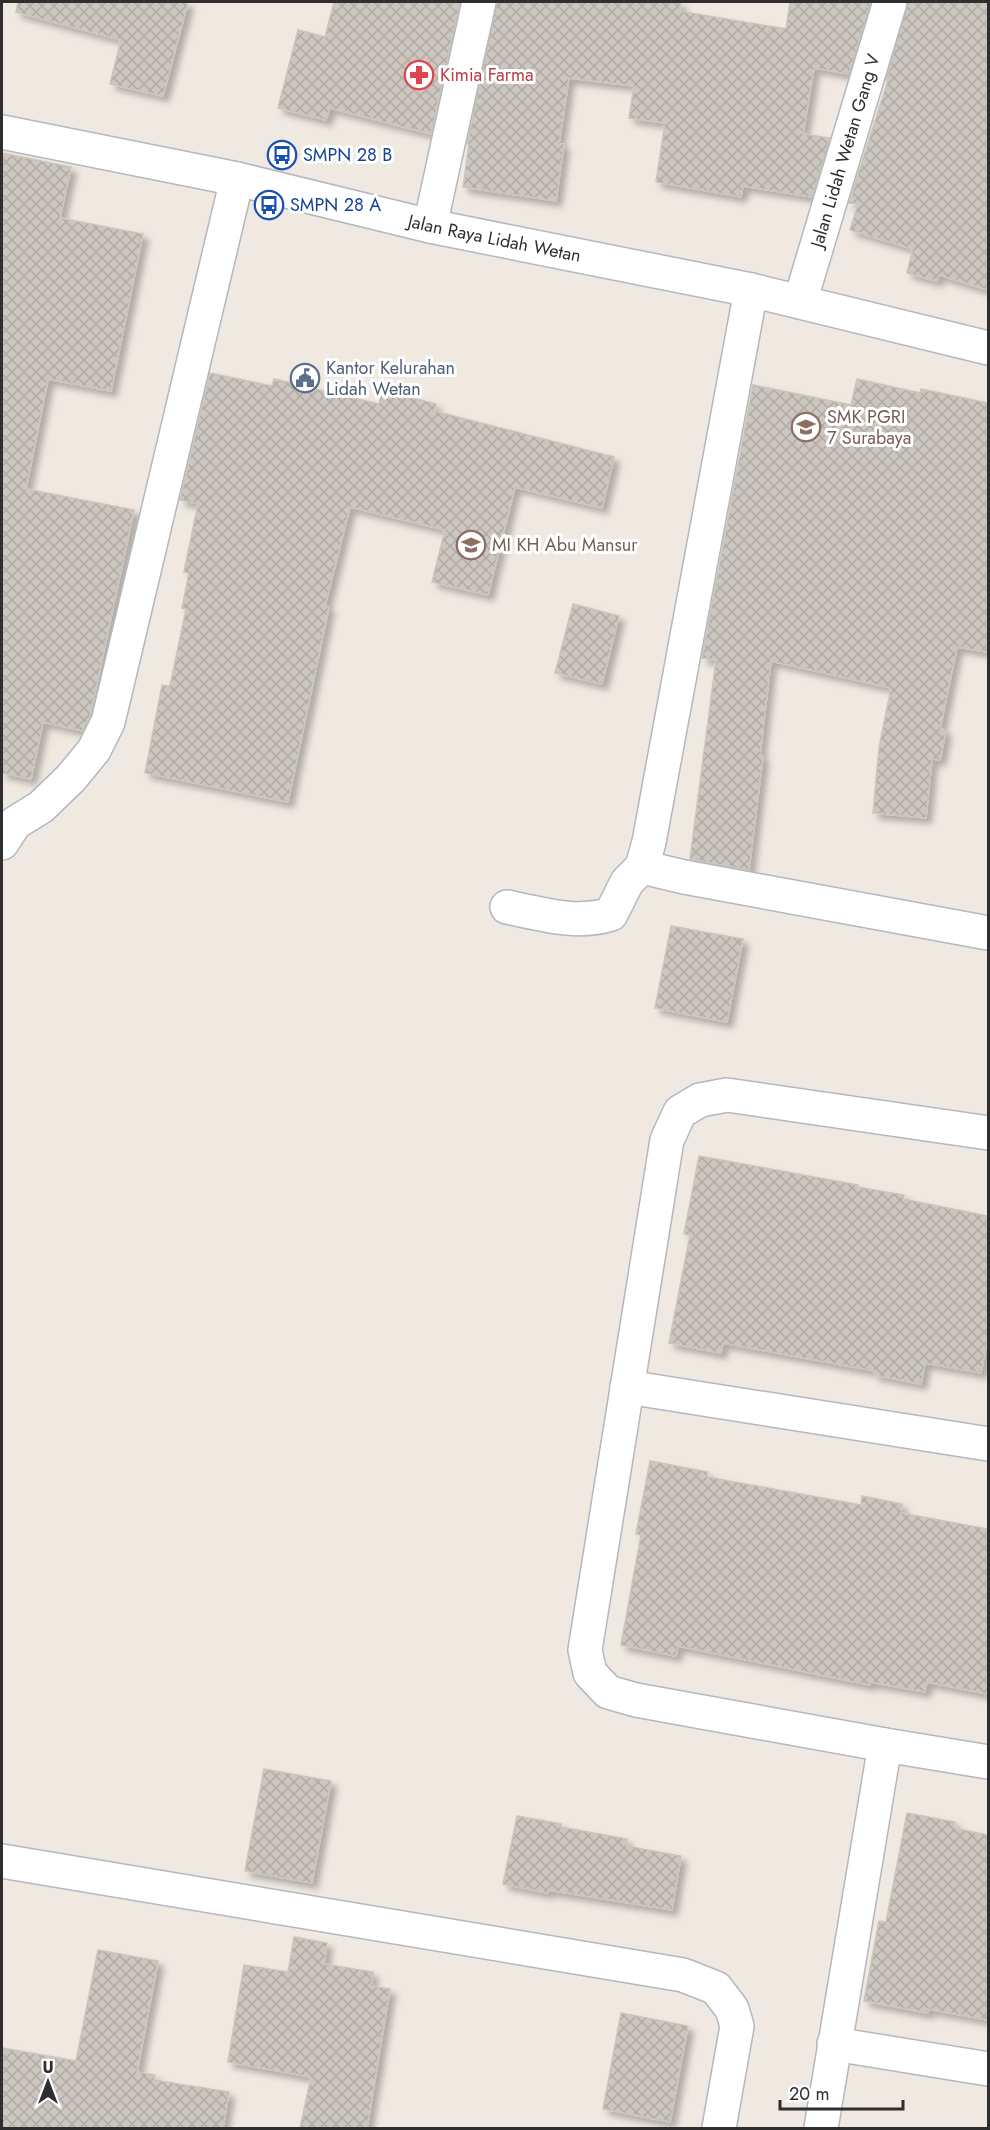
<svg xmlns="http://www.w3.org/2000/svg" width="990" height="2130" font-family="Jost,sans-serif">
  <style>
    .building { fill: url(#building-cross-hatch); stroke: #cbc5ba; stroke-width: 1.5; filter: url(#shadow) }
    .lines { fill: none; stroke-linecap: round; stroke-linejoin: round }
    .street-casing { stroke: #b4b7c1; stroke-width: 36 }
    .secondary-casing { stroke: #b4b7c1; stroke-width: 36 }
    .street { stroke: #fff; stroke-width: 33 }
    .secondary { stroke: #fff; stroke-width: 33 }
    .labels { text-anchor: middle; stroke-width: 6; stroke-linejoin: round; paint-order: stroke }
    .health-label { font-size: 18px; fill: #be3a42; stroke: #fff; text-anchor: start }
    .street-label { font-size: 18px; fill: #2e2e2e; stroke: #fff }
    .transit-label { font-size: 18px; fill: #164399; stroke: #fff; text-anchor: start }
    .service-label { font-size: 18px; fill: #4e5e75; stroke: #fff; text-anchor: start }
    .education-label { font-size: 18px; fill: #785e54; stroke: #fff; text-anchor: start }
  </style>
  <defs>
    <pattern id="building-cross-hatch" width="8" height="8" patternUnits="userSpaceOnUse" patternTransform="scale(1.5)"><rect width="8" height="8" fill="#cbc7bf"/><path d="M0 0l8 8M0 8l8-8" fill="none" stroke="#afaba4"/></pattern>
    <filter id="shadow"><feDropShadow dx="5.5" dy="5.5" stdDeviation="3" flood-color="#0004"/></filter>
  </defs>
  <rect width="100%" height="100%" fill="#efe9e1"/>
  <!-- building -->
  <g class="building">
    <polygon points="18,2 188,2 163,96 110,84 121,40 16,12"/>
    <polygon points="334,2 460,2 431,134 330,108 326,120 278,108 298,30 325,37"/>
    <polygon points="497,2 681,2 679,11 786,29 790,2 871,2 849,74 814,68 803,134 830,138 812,197 743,186 741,197 656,182 665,123 629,118 634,86 569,78 559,144 564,144 556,201 463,187 469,144 467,144"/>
    <polygon points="908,2 988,2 988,290 939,275 937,281 907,273 913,249 850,230 858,204 849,203 888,80 886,80"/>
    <polygon points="2,153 71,167 60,218 143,234 111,391 48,379 26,489 134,510 90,716 83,731 43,722 31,779 2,773"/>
    <polygon points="210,373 272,386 274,379 379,404 382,390 436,404 434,411 614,457 602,508 515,487 488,595 432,582 445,530 350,507 325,606 329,607 288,802 145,773 162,685 170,686 186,609 182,608 189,573 184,572 198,504 180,500"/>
    <polygon points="857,379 920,393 921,389 988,403 988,652 957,647 940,729 946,730 940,760 932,759 926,818 873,813 879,748 891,688 771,661 760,755 763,756 749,870 690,859 716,660 702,658 753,385 851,405"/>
    <polygon points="573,604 619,616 602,684 555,673"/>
    <polygon points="671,926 743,939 727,1022 655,1008"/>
    <polygon points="699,1156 858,1185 857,1187 904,1195 903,1199 988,1216 988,1336 981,1373 925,1363 921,1384 874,1375 875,1371 723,1343 721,1353 669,1343 690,1235 684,1234"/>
    <polygon points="650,1461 708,1472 707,1477 861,1505 862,1496 902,1504 901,1513 988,1529 988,1694 927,1682 925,1692 870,1682 870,1685 678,1646 676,1656 621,1645 641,1535 636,1534"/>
    <polygon points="264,1769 331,1781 312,1883 245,1871"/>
    <polygon points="907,1813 955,1822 954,1828 988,1835 988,2020 928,2009 928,2013 864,2001 879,1921 886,1922"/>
    <polygon points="517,1816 561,1824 561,1827 627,1839 626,1846 681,1856 672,1910 548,1890 548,1893 503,1884"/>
    <polygon points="294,1937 327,1943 324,1964 373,1972 371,1986 390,1989 367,2128 300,2128 311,2077 228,2062 244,1965 288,1972"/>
    <polygon points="98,1950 158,1961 137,2072 155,2075 154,2080 229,2092 223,2128 2,2128 2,2048 76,2061"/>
    <polygon points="621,2013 688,2026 670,2122 603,2109"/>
  </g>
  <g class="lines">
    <!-- street casing -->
    <g class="street-casing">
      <g id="street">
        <polyline points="430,226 479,2"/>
        <path id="s1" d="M800,302L890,2"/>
        <polyline points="2,843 15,823 41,807 71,778 94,750 108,722 237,179"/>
        <polyline points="642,867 684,877 988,933"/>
        <path d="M507,907C541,914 577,925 611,914L627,882L642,867L649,842L751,290"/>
        <polyline points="988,1133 727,1095 700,1100 680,1112 667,1140 585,1650 590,1673 608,1692 636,1700 885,1745 988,1762"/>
        <polyline points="627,1387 988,1444"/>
        <polyline points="2,1861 683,1975 716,1988 732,2009 737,2026 719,2128"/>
        <polyline points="834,2044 988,2069"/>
        <polyline points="821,2128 885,1745"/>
      </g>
    </g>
    <!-- secondary casing -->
    <g class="secondary-casing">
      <g id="secondary">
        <path id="s2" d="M2,132L237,179L430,226L751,290L988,348"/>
      </g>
    </g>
    <!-- street -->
    <use href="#street" class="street"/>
    <!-- secondary -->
    <use href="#secondary" class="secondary"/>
  </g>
  <!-- icons -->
  <defs>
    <g id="pharmacy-ring" transform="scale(1.5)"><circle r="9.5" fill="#fff" stroke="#e0444e" stroke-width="1.5"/><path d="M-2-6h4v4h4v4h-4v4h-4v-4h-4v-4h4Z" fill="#e0444e"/></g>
    <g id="bus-ring" transform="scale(1.5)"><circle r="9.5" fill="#fff" stroke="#1a4fb4" stroke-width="1.5"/><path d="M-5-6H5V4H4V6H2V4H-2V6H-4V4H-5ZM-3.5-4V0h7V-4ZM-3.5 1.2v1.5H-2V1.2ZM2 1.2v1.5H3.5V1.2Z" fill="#1a4fb4"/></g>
    <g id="civic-ring" transform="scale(1.5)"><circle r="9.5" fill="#fff" stroke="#5c6f8a" stroke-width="1.5"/><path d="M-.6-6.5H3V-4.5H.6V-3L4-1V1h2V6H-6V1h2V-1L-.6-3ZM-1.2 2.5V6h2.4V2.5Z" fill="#5c6f8a"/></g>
    <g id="school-ring" transform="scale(1.5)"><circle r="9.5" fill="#fff" stroke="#8d6e63" stroke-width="1.5"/><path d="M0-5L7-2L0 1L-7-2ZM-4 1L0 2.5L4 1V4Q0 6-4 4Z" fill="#8d6e63"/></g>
  </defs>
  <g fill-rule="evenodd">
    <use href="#pharmacy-ring" x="419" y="75"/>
    <use href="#bus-ring" x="282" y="155"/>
    <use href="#bus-ring" x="269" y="205"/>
    <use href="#civic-ring" x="305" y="378"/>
    <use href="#school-ring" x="806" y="427"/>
    <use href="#school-ring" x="471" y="545"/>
  </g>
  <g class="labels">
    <!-- health labels -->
    <g class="health-label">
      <text x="440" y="81">Kimia Farma</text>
    </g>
    <!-- street labels -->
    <g class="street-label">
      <text dy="6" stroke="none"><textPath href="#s1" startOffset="158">Jalan Lidah Wetan Gang V</textPath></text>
      <text dy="6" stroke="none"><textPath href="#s2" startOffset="504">Jalan Raya Lidah Wetan</textPath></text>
    </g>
    <!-- transit labels -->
    <g class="transit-label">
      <text x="303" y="161">SMPN 28 B</text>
      <text x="290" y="211">SMPN 28 A</text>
    </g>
    <!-- service labels -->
    <g class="service-label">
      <text x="326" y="374">Kantor Kelurahan<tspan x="326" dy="21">Lidah Wetan</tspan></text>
    </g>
    <!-- education labels -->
    <g class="education-label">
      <text x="827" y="423">SMK PGRI<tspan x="827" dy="21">7 Surabaya</tspan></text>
      <text x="492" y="551">MI KH Abu Mansur</text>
    </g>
  </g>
  <!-- border -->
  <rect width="990" height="2130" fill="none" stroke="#2e2e2e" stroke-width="6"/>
  <!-- north arrow -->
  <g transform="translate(48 2082)" stroke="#ffffff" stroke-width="4.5" paint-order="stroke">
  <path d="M0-4.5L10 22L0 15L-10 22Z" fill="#2e2e2e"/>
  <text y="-9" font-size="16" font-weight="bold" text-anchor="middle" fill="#2e2e2e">U</text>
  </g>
  <!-- scale -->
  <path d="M780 2100v9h123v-9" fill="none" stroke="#2e2e2e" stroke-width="3"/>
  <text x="789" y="2100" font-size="18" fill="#2e2e2e" stroke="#ffffff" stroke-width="4.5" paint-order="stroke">20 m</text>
</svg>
